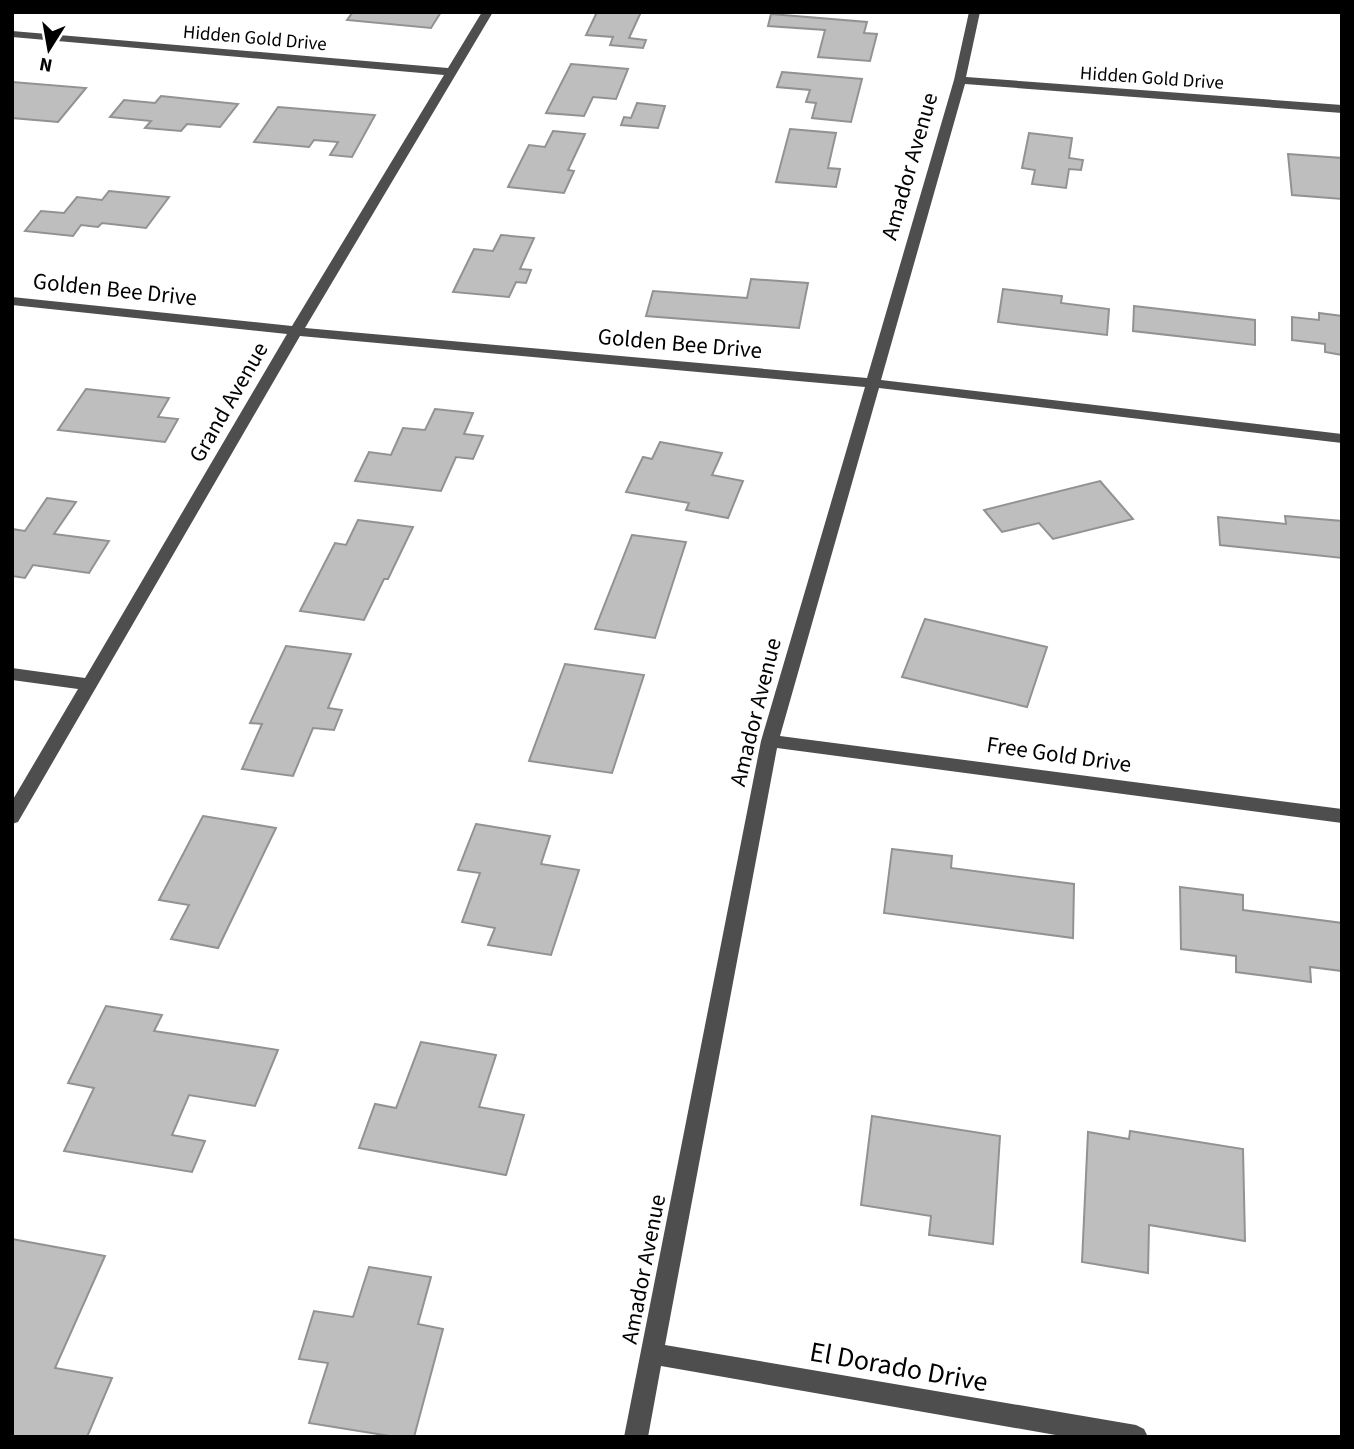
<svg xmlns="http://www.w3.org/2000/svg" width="1354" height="1449" font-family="'Source Sans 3',sans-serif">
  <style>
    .building { fill: #bebebe; stroke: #929292; stroke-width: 2 }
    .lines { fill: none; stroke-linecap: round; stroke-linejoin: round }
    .minor { fill: #4e4e4e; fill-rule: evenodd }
    .labels { text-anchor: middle; stroke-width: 5; stroke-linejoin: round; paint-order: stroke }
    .far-street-label { font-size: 19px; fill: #000; stroke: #fff }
    .street-label { font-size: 23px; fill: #000; stroke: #fff }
    .near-street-label { font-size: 28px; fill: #000; stroke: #fff }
  </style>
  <rect width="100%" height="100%" fill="#fff"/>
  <!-- building -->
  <g class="building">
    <polygon points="353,12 441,12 431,28 347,20"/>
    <polygon points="597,12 641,12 629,38 646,40 643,48 610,45 613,37 586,35"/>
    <polygon points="771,14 867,22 864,33 877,34 870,61 818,57 825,30 768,26"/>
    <polygon points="571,64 628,69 616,99 593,97 584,116 546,113"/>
    <polygon points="782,72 862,79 851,122 812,118 816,103 806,102 810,90 777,87"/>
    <polygon points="12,82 86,88 58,122 12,118"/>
    <polygon points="161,96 238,104 220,127 187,124 181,131 145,128 151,121 110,117 124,100 155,103"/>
    <polygon points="637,103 665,106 658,128 621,125 624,117 631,118"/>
    <polygon points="278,107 375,115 352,157 330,155 338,142 314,140 309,147 254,142"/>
    <polygon points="790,129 836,133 828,168 840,169 836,187 776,182"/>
    <polygon points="553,131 585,134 568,170 574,171 564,193 508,187 529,145 545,147"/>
    <polygon points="1029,133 1072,138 1069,158 1083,160 1081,170 1069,169 1066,188 1032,184 1035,170 1022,168"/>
    <polygon points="1288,154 1342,158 1342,199 1292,195"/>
    <polygon points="109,191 169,197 146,228 102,223 98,227 81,225 73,236 25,231 41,211 64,213 77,197 102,200"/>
    <polygon points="501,235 534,238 520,269 531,270 526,283 516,282 509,297 453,292 474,249 493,251"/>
    <polygon points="751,279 808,283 799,328 646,316 653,291 747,298"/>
    <polygon points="1003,289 1062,296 1061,303 1109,309 1107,335 998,322"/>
    <polygon points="1134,306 1255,320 1255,345 1133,331"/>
    <polygon points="1319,313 1342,316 1342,355 1325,352 1325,344 1292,340 1292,317 1319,320"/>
    <polygon points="86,389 169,398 158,417 178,419 165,442 58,430"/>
    <polygon points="435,409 473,413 464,434 483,436 473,459 456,457 441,491 355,481 369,452 391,455 403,428 425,430"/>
    <polygon points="660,442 722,453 712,475 743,481 728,518 686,510 689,503 626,492 643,457 652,459"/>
    <polygon points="1100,481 1133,519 1053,539 1039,523 1002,532 984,510"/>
    <polygon points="47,498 76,502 54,534 109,541 89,573 33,565 25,578 12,576 12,529 25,531"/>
    <polygon points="1285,516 1342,521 1342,558 1220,545 1218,517 1286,524"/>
    <polygon points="358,520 413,527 388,579 384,579 364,620 300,611 335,543 346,545"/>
    <polygon points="632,535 686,542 655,638 595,629"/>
    <polygon points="925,619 1047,647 1027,707 902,677"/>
    <polygon points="286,646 351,654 328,708 342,710 334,730 313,728 293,776 242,769 262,724 250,723"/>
    <polygon points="565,664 644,675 612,773 529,761"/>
    <polygon points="203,816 276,828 218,948 171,939 189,905 159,900"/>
    <polygon points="476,824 550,836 541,864 579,870 551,955 488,945 495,928 462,922 480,873 458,870"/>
    <polygon points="892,849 952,856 951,868 1074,884 1073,938 884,913"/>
    <polygon points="1180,887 1243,895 1243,910 1342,923 1342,971 1310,967 1311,982 1236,972 1236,956 1181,949"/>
    <polygon points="106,1006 162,1015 154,1031 278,1050 255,1106 189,1095 172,1135 205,1141 192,1172 64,1151 94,1088 68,1083"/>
    <polygon points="421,1042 496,1055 479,1107 524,1115 506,1175 359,1148 375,1104 396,1108"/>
    <polygon points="872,1116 1000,1136 993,1244 929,1235 931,1216 861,1205"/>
    <polygon points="1130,1131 1243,1149 1245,1241 1149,1225 1148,1273 1082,1262 1088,1132 1129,1139"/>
    <polygon points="12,1239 105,1256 55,1368 112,1378 87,1437 12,1437"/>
    <polygon points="369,1267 431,1277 418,1324 443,1329 414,1437 396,1437 309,1423 328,1363 299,1359 314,1311 353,1317"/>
  </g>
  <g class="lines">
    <!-- minor -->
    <polygon class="minor" points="482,12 493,12 305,328 867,378 954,80 969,12 980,12 966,77 1342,105 1342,113 965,84 881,380 1342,434 1342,443 879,388 780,736 1342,809 1342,823 777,748 665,1345 1136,1425 1144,1429 1148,1437 1067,1437 661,1366 648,1437 624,1437 761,741 865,387 300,336 18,822 12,824 12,801 78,689 12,680 12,668 85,678 287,334 12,305 12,297 292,326 444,75 12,37 12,31 448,68"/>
  </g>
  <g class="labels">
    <!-- far-street labels -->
    <g class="far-street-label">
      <text transform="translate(255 37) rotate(5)" y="7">Hidden Gold Drive</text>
      <text transform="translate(1152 77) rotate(4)" y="7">Hidden Gold Drive</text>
    </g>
    <!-- street labels -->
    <g class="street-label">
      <text transform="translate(909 166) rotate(-74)" y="8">Amador Avenue</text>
      <text transform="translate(115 289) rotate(6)" y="8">Golden Bee Drive</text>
      <text transform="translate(680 343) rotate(5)" y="8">Golden Bee Drive</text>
      <text transform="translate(228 402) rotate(-60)" y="8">Grand Avenue</text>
      <text transform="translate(755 712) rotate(-76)" y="8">Amador Avenue</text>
      <text transform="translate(1059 754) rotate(8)" y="8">Free Gold Drive</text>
      <text transform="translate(643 1269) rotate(-79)" y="8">Amador Avenue</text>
    </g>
    <!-- near-street labels -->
    <g class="near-street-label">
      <text transform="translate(899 1366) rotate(10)" y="10">El Dorado Drive</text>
    </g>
  </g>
  <!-- border -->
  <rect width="1354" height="1449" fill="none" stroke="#000000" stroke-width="28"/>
  <!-- north arrow -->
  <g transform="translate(49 49) rotate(191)" stroke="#ffffff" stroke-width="5" paint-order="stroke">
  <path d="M0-5L12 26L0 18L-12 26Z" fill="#000000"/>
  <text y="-10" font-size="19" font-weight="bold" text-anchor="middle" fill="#000000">N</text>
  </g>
</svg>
